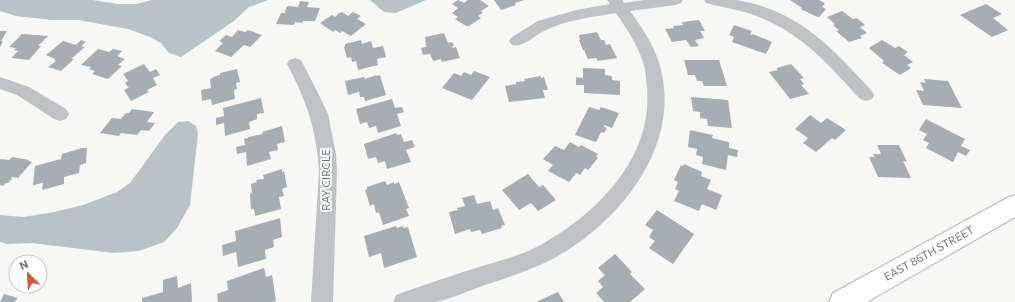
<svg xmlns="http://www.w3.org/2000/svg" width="1015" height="302" font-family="Commissioner,sans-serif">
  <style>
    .water { fill: #b7c3c6 }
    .building { fill: #a7aeb3 }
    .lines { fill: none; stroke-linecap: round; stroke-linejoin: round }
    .secondary-casing { stroke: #b1b7bb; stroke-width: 2 }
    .street { fill: #bfc3c6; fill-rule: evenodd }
    .secondary { fill: #fff; fill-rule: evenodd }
    .labels { text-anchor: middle; stroke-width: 4; stroke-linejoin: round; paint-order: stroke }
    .street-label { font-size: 11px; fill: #697883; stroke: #fff }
  </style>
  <rect width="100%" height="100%" fill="#f7f7f5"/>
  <!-- water -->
  <g class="water">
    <polygon points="0,0 93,0 117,4 136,4 152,0 268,0 249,7 234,21 181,57 169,53 161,43 150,37 128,29 78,20 52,20 16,16 0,11"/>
    <polygon points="370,0 426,0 396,13 384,12"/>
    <polygon points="188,121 196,126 198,134 190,205 177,228 164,242 139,251 114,253 32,243 7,244 0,242 0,215 23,217 54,212 83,205 117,192 130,183 165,135 178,122"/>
  </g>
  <!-- building -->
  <g class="building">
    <polygon points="458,0 464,3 468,0 480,0 489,6 481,11 483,13 478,16 481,18 469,26 466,26 455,19 458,17 452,13 458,8 452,4"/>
    <polygon points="494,0 524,0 515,3 516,5 501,10"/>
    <polygon points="790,0 819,0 825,3 822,7 826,9 819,17 815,16 801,9 802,8"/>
    <polygon points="300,1 309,2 307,7 320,8 315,21 303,21 302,23 295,22 294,25 276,24 281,13 285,13 286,8 288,6 298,7"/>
    <polygon points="986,4 1002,14 993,18 1008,30 992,37 960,15"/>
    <polygon points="842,11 853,19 857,18 865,25 860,27 867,33 860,36 862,38 849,42 836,31 839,30 833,25 835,24 827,17"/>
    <polygon points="342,12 348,16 353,12 361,16 357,19 366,24 351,36 342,31 340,33 335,30 333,32 320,23 332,15 335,17 339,13"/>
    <polygon points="699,20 705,31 700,31 704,38 695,40 699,46 691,47 686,40 672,42 665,29 674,28 673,26 683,25 682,22"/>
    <polygon points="734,25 752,31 750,35 753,34 772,42 766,54 732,42 734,37 729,35"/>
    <polygon points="238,30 245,32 244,33 248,30 262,35 250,47 244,45 231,57 215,51 223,43 219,41 226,35 232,37"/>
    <polygon points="0,31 7,31 1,41 3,41 0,47"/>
    <polygon points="597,32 601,40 604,40 606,45 610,44 617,58 598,61 596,58 588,59 584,50 583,50 579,40 580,40 579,35"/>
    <polygon points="444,33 448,43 452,42 454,46 452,46 453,48 456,47 460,58 442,62 441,59 433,61 430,54 423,55 421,48 426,47 425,37"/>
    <polygon points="22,34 48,36 38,46 41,46 29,60 11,58 18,51 14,50 16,48 9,47"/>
    <polygon points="81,40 86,42 81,46 85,47 71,59 74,59 61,71 48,67 56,61 54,60 55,59 46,55 63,41 76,45"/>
    <polygon points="361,40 362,44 371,41 373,48 383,46 386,57 377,59 378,65 358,70 356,61 352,62 351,57 347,58 344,47 345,46 345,44"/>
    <polygon points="882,40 895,48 899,46 908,52 904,55 913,62 907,65 911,68 900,75 882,63 884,61 869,48"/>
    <polygon points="98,49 109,52 113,49 122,51 117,56 125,59 118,65 122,66 108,79 92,74 95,71 89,69 91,67 81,65"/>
    <polygon points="684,60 719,60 727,86 704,86 702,81 697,81 695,75 688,75"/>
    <polygon points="144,64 150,72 156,69 160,75 153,78 157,85 147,90 149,92 131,101 124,90 131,86 128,87 125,83 128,81 123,74"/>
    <polygon points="791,64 804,78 800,79 804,84 801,85 809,94 790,99 769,72 778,70 776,68 777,68"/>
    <polygon points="583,68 605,69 605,75 612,76 612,80 620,81 620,95 584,93 584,85 576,85 576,77 583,78"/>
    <polygon points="237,69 240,82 236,83 237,89 234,90 235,99 212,105 211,99 202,101 201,90 211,88 210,79 213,78 213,77 219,75 220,76 220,73"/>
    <polygon points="474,71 490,77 472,100 442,88 454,73 461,76 464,72 471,75"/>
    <polygon points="376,75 376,76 380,75 386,95 365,101 364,97 360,97 359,92 348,95 345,81 364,77 365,79"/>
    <polygon points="541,76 541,78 544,77 548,90 543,90 545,98 509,102 505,86 516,84 516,82 525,81 524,79"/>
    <polygon points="924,79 948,81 962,108 923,105 916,90 924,91 920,82 926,83"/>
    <polygon points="691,97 728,100 732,128 708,126 707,119 700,118 700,112 693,111"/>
    <polygon points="261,98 264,113 257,114 257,119 249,122 250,129 225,136 224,123 216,125 216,118 224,116 223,108"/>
    <polygon points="392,99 395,108 402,107 404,112 397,114 401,126 378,133 376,126 369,128 367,122 360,124 356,109"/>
    <polygon points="589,107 599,110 601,107 619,113 612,128 604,125 604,127 607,128 604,133 601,132 596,142 575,135"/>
    <polygon points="132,109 154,112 147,122 155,123 149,131 141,130 137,135 121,133 119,136 100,133 112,118 121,119 126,113 129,113"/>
    <polygon points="810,115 821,123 827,118 846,130 835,140 832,138 816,152 803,143 808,138 795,129"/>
    <polygon points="926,119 965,139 961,146 970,150 966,156 958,152 953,162 926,148 929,143 923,140 927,134 919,130"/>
    <polygon points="282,126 285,142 277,144 278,150 269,152 271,159 247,166 246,152 237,154 236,147 245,145 244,139 248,138 248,137 263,134 262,132"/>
    <polygon points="690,130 713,135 712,138 729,142 729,148 738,150 737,157 728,155 726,170 702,164 703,157 696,155 697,149 688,147"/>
    <polygon points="396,133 397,135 401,134 404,142 412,140 415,147 406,150 411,162 387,169 385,161 378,163 376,157 368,159 364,144"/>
    <polygon points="570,142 579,147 581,145 598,154 596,157 598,158 588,170 585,168 580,175 576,173 569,182 548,171 553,165 543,159 555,146 564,150"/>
    <polygon points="877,145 899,145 907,162 903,161 911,178 878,177 869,157 875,157 873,154 881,154"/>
    <polygon points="82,148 87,148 86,161 86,163 80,165 79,173 64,177 64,184 42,190 43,183 33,185 35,166 61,159 62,154"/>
    <polygon points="12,157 29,160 28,161 32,162 18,178 12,177 11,178 12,179 8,183 6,183 3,186 0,185 0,160 1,159 9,160"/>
    <polygon points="684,164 702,172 701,176 711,180 707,189 722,195 716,210 702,204 699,211 674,201 679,191 675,189 678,182 674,180 681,165 683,166"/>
    <polygon points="282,169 282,172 284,171 287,187 282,189 284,196 279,197 281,209 255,216 254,209 251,209 250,194 252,193 251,184 257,182 256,180 264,179 263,175"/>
    <polygon points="528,174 539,187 543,185 556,200 538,211 531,203 519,210 502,190"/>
    <polygon points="385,181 387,185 394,182 394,184 399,182 409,208 406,209 409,216 383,225 379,212 376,213 374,204 370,206 365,190 367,189 367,187"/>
    <polygon points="474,195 477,204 490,201 493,210 498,208 505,225 501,226 502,228 482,234 480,230 471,232 470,229 455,234 449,212 458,210 457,208 465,206 462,198"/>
    <polygon points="657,210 694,234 673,264 649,248 655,241 649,237 653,230 645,225"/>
    <polygon points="280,218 282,237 273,240 274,247 265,250 266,259 238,267 236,252 223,256 222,245 236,241 235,231"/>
    <polygon points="396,226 397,228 403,226 403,228 408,227 417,257 384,268 381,253 369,257 364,236"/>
    <polygon points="615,254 632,272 630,274 645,289 630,302 604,302 596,293 603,287 598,281 605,275 598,268"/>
    <polygon points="264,268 266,277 272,275 276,301 272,302 218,302 217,294 228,290 227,281"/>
    <polygon points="177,276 178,288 191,283 192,302 142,302 142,298 163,292 163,280"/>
    <polygon points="558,292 564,302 536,302"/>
    <polygon points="4,294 18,298 14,302 0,302"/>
  </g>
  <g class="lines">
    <!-- secondary casing -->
    <g class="secondary-casing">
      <polygon id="secondary" points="1015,195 1015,217 867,302 829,302 833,293 1007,198"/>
    </g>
    <!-- street -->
    <g class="street">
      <path d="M607,0H622L624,3L644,0H683L681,3L676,5L630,11C643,29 656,48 661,70C680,146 621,220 558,256C535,269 509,277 485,285C470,290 447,301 433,302C420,302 406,302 393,302L396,295L404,292C430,283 456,274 482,266C503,260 525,254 544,243C600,211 653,156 647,88C646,82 646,75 645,69C640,48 628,31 616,13C592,17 566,20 544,31C533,36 524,48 512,45L509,41L512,37L538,21L576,10L610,4Z"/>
      <path d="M704,0C715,0 727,0 737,0C800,11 831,47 872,91L874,95L872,99L866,101L860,99C826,62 800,31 751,14C736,9 721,7 706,3Z"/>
      <path d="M295,58L301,60L317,91L328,114L336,154L337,171L333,302H311L319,171C316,128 307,102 287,64L289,60Z"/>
      <polygon points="0,77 29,87 66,109 69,114 66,119 60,121 54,119 17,95 0,89"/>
    </g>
    <!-- secondary -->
    <use href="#secondary" class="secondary"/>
  </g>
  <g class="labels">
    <!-- street labels -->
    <g class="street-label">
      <text transform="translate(326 180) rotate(-90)" y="4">RAY CIRCLE</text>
      <text transform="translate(929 253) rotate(-29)" y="4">EAST 86TH STREET</text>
    </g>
  </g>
  <!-- north arrow -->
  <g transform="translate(28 274) rotate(335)"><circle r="19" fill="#ffffff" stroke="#c3c9cd"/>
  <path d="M0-3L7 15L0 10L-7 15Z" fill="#d45537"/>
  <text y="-6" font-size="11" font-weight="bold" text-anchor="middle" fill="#697883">N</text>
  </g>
</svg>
